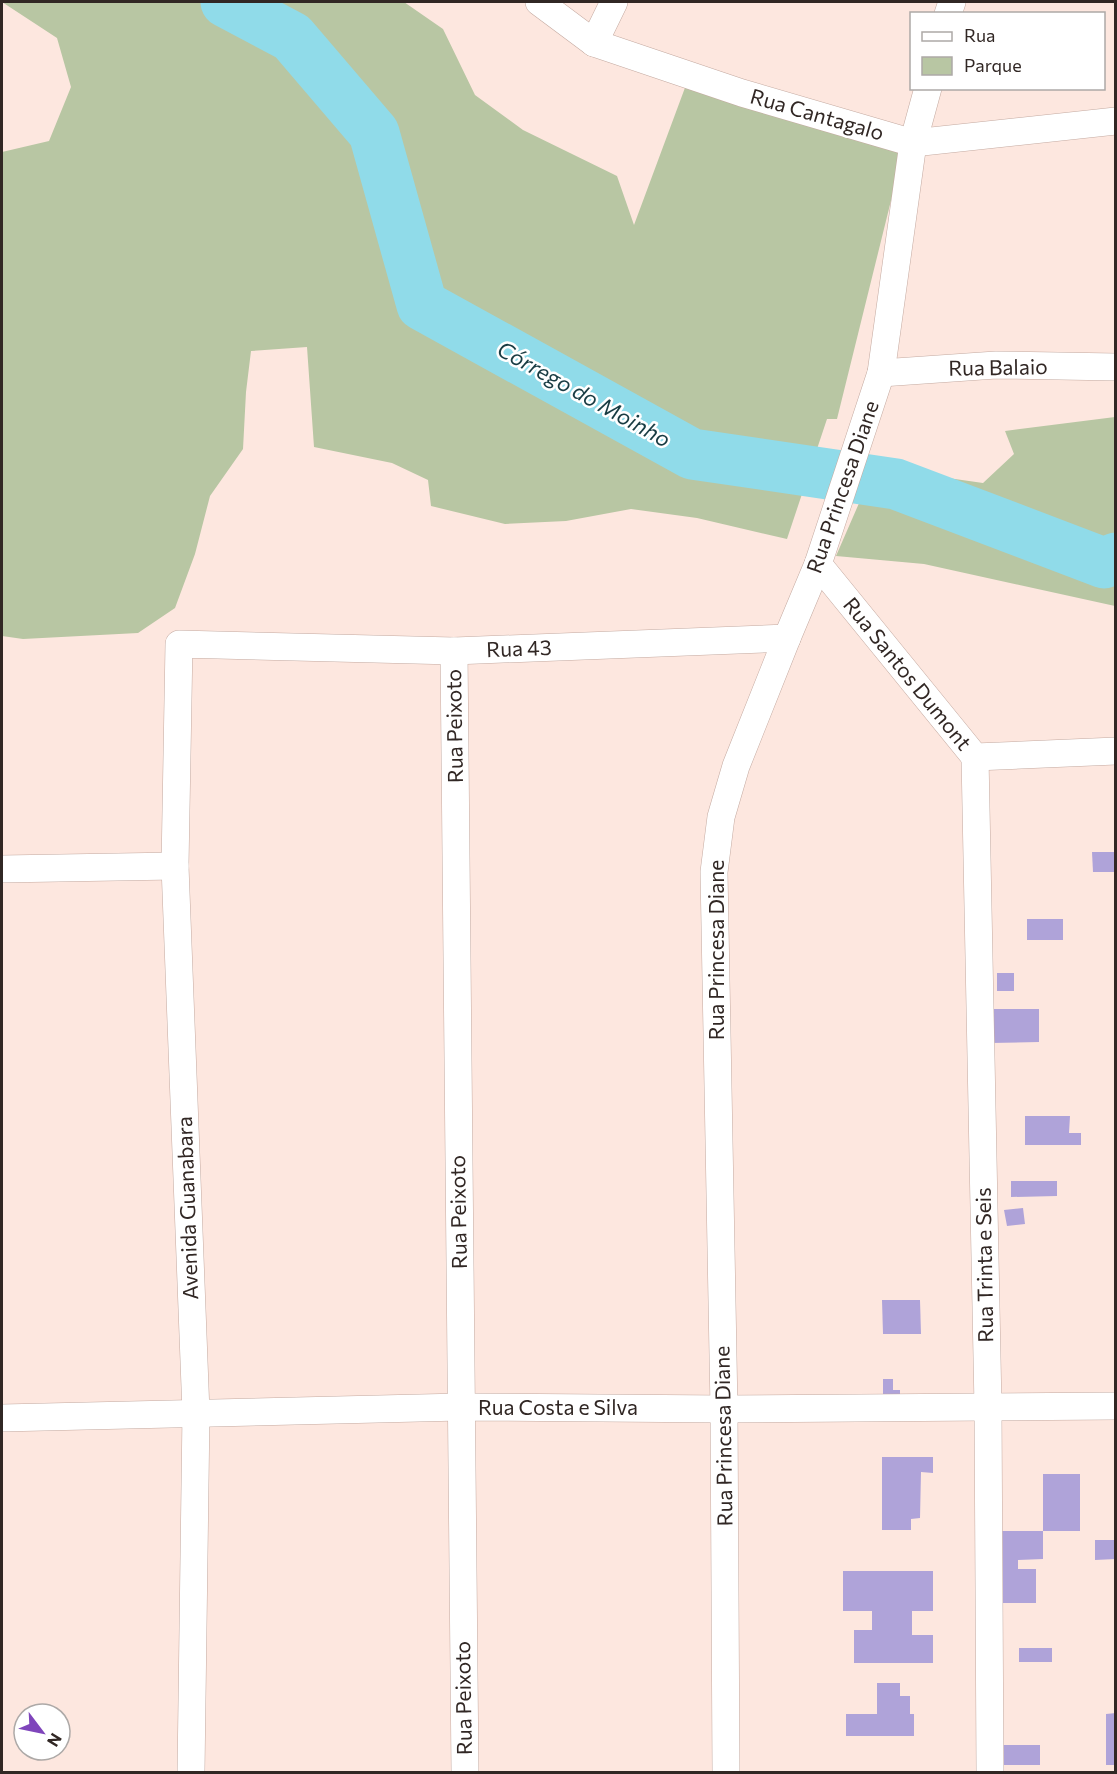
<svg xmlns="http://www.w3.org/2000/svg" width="1117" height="1774" font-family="Commissioner,sans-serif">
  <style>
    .green { fill: #b8c6a3 }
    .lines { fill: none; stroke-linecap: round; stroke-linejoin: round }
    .river { stroke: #90dbe9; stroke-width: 51 }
    .building { fill: #afa3d9 }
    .street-casing { stroke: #c4aaa1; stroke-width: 28 }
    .street { stroke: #fff; stroke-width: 27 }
    .labels { text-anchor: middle; stroke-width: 5; stroke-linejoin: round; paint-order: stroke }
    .street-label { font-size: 21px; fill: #312724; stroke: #fff }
    .water-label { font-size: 22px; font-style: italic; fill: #183c43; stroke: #fff }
  </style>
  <rect width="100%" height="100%" fill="#fde7df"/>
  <!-- green -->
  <g class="green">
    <polygon points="2,2 404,2 443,29 475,95 523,130 617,176 634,225 686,85 903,152 837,419 827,419 787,539 697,518 631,509 566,521 505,524 431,506 428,480 392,463 314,447 307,347 251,351 246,392 243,449 210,496 195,554 175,608 138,633 23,639 2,636 2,152 49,141 71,87 57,38"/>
    <polygon points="1115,417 1115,606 924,564 836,556 863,494 913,473 983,483 1014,454 1005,431"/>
  </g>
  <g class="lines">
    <!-- river -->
    <polyline class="river" points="226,2 292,37 374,133 422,305 692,454 896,484 1104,563 1116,558"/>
  </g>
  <!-- building -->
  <g class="building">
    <polygon points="1092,852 1116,852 1116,872 1093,872"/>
    <rect x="1027" y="919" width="36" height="21"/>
    <rect x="997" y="973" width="17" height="18"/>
    <polygon points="990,1009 1039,1009 1039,1042 990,1043"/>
    <polygon points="1025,1116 1070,1116 1069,1133 1081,1133 1081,1145 1025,1145"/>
    <polygon points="1011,1181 1057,1181 1057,1196 1011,1197"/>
    <polygon points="1023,1208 1025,1224 1007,1226 1004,1210"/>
    <polygon points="882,1300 920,1300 921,1334 883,1334"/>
    <polygon points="883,1379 893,1379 893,1390 900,1390 900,1402 883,1402"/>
    <polygon points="882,1457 933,1457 933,1473 921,1472 920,1518 911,1519 911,1530 882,1530"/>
    <polygon points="1043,1474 1080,1474 1080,1531 1043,1531 1043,1559 1018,1560 1018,1569 1036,1569 1036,1603 992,1603 992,1531 1043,1531"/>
    <polygon points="1095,1540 1116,1540 1116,1559 1095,1560"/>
    <polygon points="843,1571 933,1571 933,1611 912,1611 912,1635 933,1635 933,1663 854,1663 854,1630 872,1630 872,1611 843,1611"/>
    <rect x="1019" y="1648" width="33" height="14"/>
    <polygon points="877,1683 900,1683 900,1696 910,1696 910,1714 914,1714 914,1736 846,1736 846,1714 877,1714"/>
    <polygon points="1116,1713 1116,1765 1106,1765 1106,1714"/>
    <rect x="993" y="1745" width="47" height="20"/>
  </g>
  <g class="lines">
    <!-- street casing -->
    <g class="street-casing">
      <g id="street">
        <polyline points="539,2 594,43 742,93 913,143 1116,121"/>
        <polyline points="948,14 952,2"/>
        <polyline points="594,43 614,2"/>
        <polyline points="881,373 996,365 1116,367"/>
        <polyline points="818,564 975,757 1116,751"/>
        <polyline points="454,651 465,1772"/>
        <polyline points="975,757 988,1407 990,1772"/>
        <polyline points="2,869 175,866"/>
        <polyline points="2,1418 461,1407 724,1409 1116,1406"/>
        <polyline points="191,1772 196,1413 175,866 179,644 454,651 787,638"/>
        <polyline points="726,1772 724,1409 714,872 721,817 736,766 787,638 818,564 881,373 913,143 928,88"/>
      </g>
    </g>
    <!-- street -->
    <use href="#street" class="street"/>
  </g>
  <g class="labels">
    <!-- street labels -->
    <g class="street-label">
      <text transform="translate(817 115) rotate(16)" y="7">Rua Cantagalo</text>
      <text transform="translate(998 368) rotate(-1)" y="7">Rua Balaio</text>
      <text transform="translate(843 487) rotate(-71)" y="7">Rua Princesa Diane</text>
      <text transform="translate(519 649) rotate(-2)" y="7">Rua 43</text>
      <text transform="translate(907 674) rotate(51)" y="7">Rua Santos Dumont</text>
      <text transform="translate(455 726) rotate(-91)" y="7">Rua Peixoto</text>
      <text transform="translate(717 950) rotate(-90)" y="7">Rua Princesa Diane</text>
      <text transform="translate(188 1208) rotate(-92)" y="7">Avenida Guanabara</text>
      <text transform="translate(459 1212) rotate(-91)" y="7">Rua Peixoto</text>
      <text transform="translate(985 1265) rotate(-91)" y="7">Rua Trinta e Seis</text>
      <text x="558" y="1415">Rua Costa e Silva</text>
      <text transform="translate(724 1436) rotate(-91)" y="7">Rua Princesa Diane</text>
      <text transform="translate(464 1698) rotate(-91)" y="7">Rua Peixoto</text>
    </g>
    <!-- water labels -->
    <g class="water-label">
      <text transform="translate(584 394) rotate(29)" y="8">Córrego do Moinho</text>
    </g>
  </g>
  <!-- border -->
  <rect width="1117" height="1774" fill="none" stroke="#312724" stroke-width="6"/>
  <!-- legend -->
  <rect x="910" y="12" width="195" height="78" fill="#ffffff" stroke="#ada9a7" stroke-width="1.5"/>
  <rect x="922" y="32" width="30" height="9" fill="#ffffff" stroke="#ada9a7" stroke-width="1.5"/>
  <text x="964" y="42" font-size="18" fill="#312724">Rua</text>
  <rect x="922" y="57" width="30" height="18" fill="#b8c6a3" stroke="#ada9a7" stroke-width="1.5"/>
  <text x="964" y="72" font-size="18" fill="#312724">Parque</text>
  <!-- north arrow -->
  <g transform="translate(42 1732) rotate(122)"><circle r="28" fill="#ffffff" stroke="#ada9a7" stroke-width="1.5"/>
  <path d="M0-4.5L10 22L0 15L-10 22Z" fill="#7f45bb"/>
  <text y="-9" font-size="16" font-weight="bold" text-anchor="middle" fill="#312724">N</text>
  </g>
</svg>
